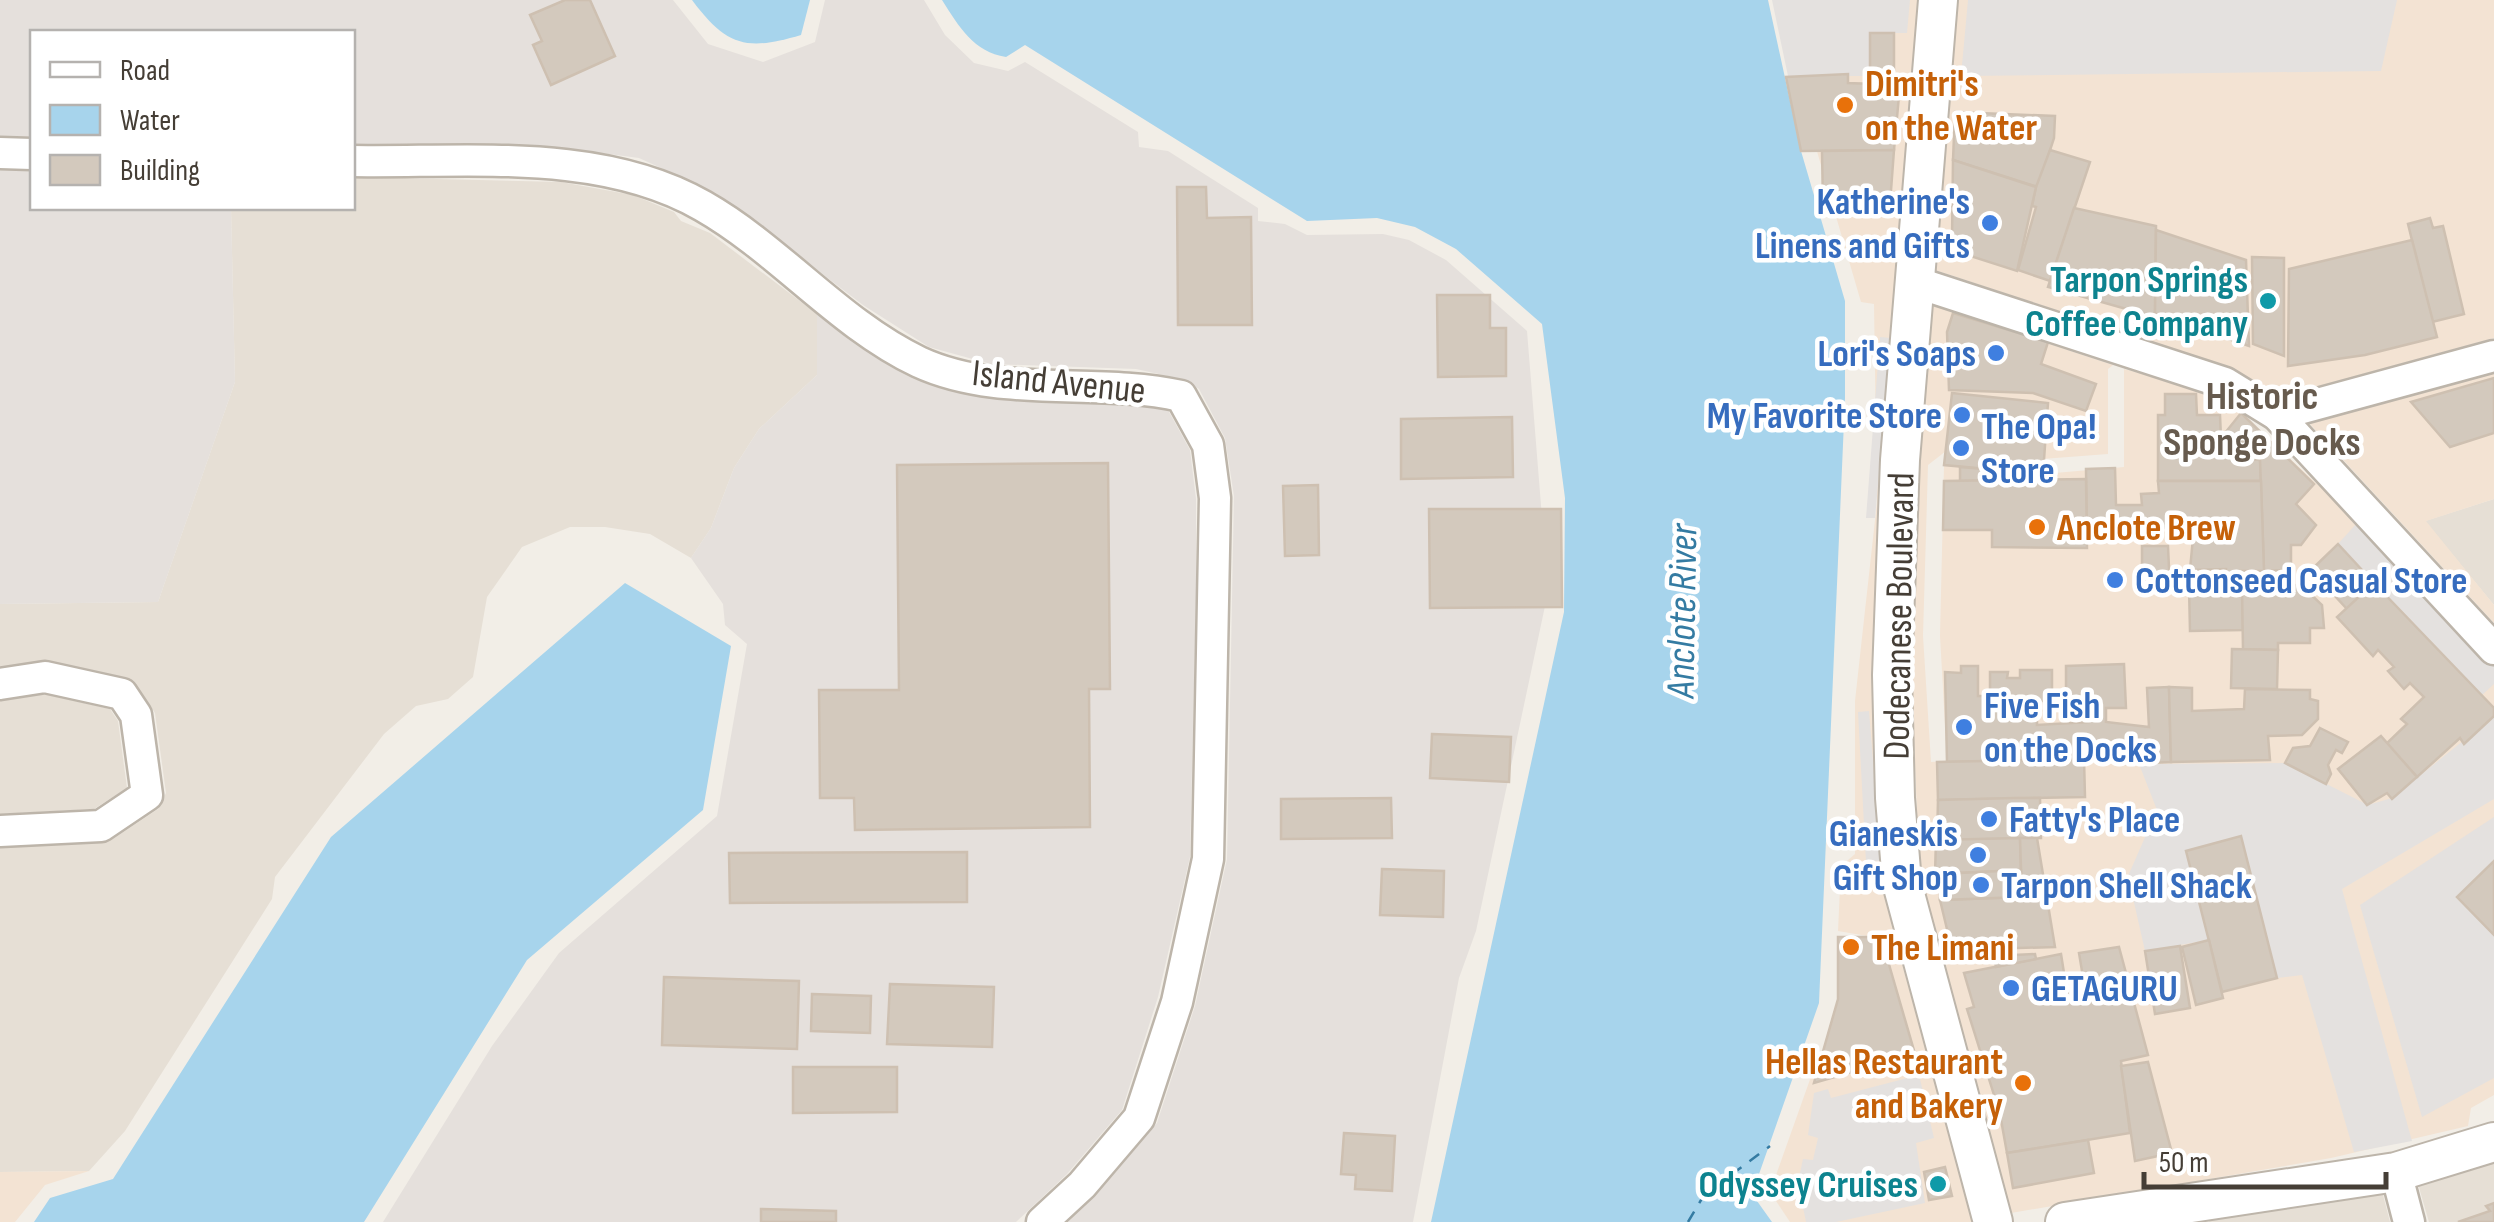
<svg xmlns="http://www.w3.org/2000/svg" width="2494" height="1222" font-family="'Sofia Sans Condensed',sans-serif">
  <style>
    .residential { fill: #e6dfd5 }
    .commercial { fill: #f3e3d3 }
    .industrial { fill: #e5e0dc }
    .parking { fill: #e4e1df }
    .water { fill: #a7d4ec }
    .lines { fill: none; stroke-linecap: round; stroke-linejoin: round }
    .ferry { stroke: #347ba2; stroke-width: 2.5; stroke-dasharray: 12 10; stroke-linecap: butt }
    .building { fill: #d3c9bd; stroke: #cec0b1; stroke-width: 2.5 }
    .minor-casing { stroke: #bdb5aa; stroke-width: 35 }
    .tertiary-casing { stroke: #bdb5aa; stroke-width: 42 }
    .minor { stroke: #fff; stroke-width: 30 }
    .tertiary { stroke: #fff; stroke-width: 38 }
    .food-dot { fill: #e8710a; stroke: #fff; stroke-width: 4 }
    .shop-dot { fill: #3f7fe0; stroke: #fff; stroke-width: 4 }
    .culture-dot { fill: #0f9aa8; stroke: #fff; stroke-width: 4 }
    .labels { text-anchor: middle; stroke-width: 9; stroke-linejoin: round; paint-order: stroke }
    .food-label { font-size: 38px; font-weight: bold; fill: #c56008; stroke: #fff; text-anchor: start }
    .shop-label { font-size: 38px; font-weight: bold; fill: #366cbe; stroke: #fff; text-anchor: start }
    .culture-label { font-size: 38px; font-weight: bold; fill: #0d838f; stroke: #fff; text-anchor: end }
    .street-label { font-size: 38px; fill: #453e36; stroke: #fff }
    .neighbourhood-label { font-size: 40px; font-weight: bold; fill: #675b4e; stroke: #fff }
    .water-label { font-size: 40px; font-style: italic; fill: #347ba2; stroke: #fff }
  </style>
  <rect width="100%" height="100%" fill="#f2eee7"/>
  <!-- residential -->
  <g class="residential">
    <polygon points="353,177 561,182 633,195 674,212 681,221 710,233 817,314 817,375 759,429 734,468 711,528 691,558 650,534 605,527 570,527 522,547 487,597 473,677 448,699 416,706 384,734 275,877 272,899 125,1131 89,1171 0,1172 0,848 113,839 158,809 166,793 155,713 137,686 126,678 50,661 0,667 0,604 158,602 235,382 231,208 352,208"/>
    <polygon points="2494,499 2494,605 2425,521"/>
    <polygon points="45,694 110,709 118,721 127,788 94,809 0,814 0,701"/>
    <polygon points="2494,1160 2494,1222 2429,1222 2418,1184"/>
    <polygon points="2382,1191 2390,1222 2209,1222 2208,1218"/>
  </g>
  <!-- commercial -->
  <g class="commercial">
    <polygon points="1785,0 1919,0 1881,459 1873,675 1877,799 1884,887 1893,932 1975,1222 1790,1222 1770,1192 1813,1071 1905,1047 1873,937 1838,931 1841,866 1855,854 1855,701 1877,502 1874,304 1861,302 1816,148"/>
    <polygon points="1956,0 2494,0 2494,338 2283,396 2231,368 1935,270"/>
    <polygon points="1932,305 2113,365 2108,369 2108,454 2042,459 1946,451 1928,465 1923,636 1931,762 1947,761 1940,636 1944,465 2043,474 2124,467 2124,369 2196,388 2241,413 2358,522 2494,666 2494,1095 2471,1108 2468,1126 2331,1158 2011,1213 1920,881 1911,675 1918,461"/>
    <polygon points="2494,373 2494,499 2426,521 2494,605 2494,623 2309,423"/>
    <polygon points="89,1171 45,1185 15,1222 0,1222 0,1172"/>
  </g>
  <!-- industrial -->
  <g class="industrial">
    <polygon points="0,0 673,0 708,44 763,62 815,42 825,0 924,0 945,35 974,63 1008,71 1025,62 1138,132 1139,147 1168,151 1258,208 1258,221 1285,224 1307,235 1383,234 1409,240 1446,260 1527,331 1548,592 1476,931 1459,978 1413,1222 1068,1222 1157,1123 1195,1006 1227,859 1234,496 1225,438 1199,389 1186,380 1136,369 991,364 929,347 863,305 716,193 639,158 563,148 353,144 352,32 32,32 32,137 0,136"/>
    <polygon points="0,169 32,170 32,208 231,208 235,382 158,602 0,604"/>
    <polygon points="817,314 909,376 982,396 1133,402 1168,410 1190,450 1196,499 1196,597 1190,857 1158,997 1122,1110 1067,1174 1016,1222 383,1222 492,1046 559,953 717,816 747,644 725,625 723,604 691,558 711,528 734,468 759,429 817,375"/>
  </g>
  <!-- parking -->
  <g class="parking">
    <polygon points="1772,0 1910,0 1907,33 1871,33 1870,76 1788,76"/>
    <polygon points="1968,0 2397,0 2381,71 1961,76"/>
    <polygon points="1880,337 1891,338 1875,518 1866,518"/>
    <polygon points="2358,522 2494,666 2494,684 2482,695 2338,544"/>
    <polygon points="1869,711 1881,861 1866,862 1858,712"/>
    <polygon points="2494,716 2494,799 2342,889 2412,1141 2354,1152 2302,975 2277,978 2241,837 2186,851 2209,940 2145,951 2128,876 2157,810 2139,764 2285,763 2368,805 2392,798"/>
    <polygon points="2494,817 2494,1078 2422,1117 2360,905"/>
    <polygon points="1919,1075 1934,1138 1916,1143 1925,1203 1836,1222 1806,1222 1798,1182 1803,1159 1813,1160 1818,1138 1808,1135 1814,1093 1828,1089 1831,1098"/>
  </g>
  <!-- water -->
  <g class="water">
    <path d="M692,0H810L801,35C747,51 727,47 692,0Z"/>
    <path d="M942,0H1768L1801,151L1845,301V398L1819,1003L1752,1194L1772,1222H1431L1564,612L1565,498L1542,324L1456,249L1415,227L1377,218L1307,221L1025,45L1006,57C974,52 959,27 942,0Z"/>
    <polygon points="625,583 731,646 703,810 527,960 364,1222 34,1222 50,1198 113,1179 331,837"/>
  </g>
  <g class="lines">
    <!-- ferry -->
    <polyline class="ferry" points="1688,1222 1704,1195 1770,1146"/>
  </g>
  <!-- building -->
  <g class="building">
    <polygon points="565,0 590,0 615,56 551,85 533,45 542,41 530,15"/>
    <polygon points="1870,33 1894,33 1894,85 1870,84"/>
    <polygon points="1848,74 1848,83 1900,85 1894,150 1801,151 1786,77"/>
    <polygon points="1955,112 2055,116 2054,138 2038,187 1953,160"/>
    <polygon points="1894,150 1890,204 1823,204 1822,151"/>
    <polygon points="2050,150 2090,162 2050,281 2018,270 2036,207 2032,206 2036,187"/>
    <polygon points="1953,160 2036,187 2017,271 1958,252 1952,240"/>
    <polygon points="1177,187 1206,187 1207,218 1251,217 1252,325 1178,325"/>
    <polygon points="2074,208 2156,226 2155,317 2048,287"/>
    <polygon points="2430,218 2433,228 2443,226 2464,314 2432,322 2408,224"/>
    <polygon points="2156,230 2246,260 2249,346 2155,314"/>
    <polygon points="2412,240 2437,337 2365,355 2288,366 2289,269"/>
    <polygon points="2252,257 2284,258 2284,356 2253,344"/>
    <polygon points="1437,295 1490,295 1490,328 1506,328 1506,376 1438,377"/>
    <polygon points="1953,313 2048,342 2041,364 2096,384 2086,411 2033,393 1949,390 1947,332"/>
    <polygon points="2494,378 2494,433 2450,447 2411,402"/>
    <polygon points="1952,393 2048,403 2043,474 1944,465"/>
    <polygon points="2165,394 2196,394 2197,415 2220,415 2221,438 2240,438 2239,460 2260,459 2261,481 2158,481 2158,415 2165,415"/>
    <polygon points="2241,413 2314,484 2296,504 2316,525 2301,545 2291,545 2291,570 2264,571 2260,459 2239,460 2240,438 2221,438"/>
    <polygon points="1512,417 1513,477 1401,479 1401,419"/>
    <polygon points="1108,463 1110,689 1089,689 1090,827 855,830 854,798 820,798 819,690 899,690 897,465"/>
    <polygon points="1960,467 2043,474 2042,480 1960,481"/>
    <polygon points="2115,468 2116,505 2142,505 2141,494 2159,493 2158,481 2261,481 2264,571 2242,571 2243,630 2190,631 2189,586 2226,586 2226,569 2190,570 2194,527 2144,528 2144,521 2121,521 2121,540 2087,540 2086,469"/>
    <polygon points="2086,479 2087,548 1992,547 1992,530 1943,530 1944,481"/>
    <polygon points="1318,485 1319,555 1285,556 1283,486"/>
    <polygon points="1429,509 1561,509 1562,607 1430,608"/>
    <polygon points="2338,544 2374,583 2347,609 2311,570"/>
    <polygon points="2142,546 2168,546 2170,590 2142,591"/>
    <polygon points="2374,583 2494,708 2494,716 2464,744 2460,738 2417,777 2386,744 2407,724 2401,719 2424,697 2410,683 2404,689 2388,671 2394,667 2378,650 2373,656 2337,617"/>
    <polygon points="2301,585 2322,605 2324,628 2310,628 2310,643 2278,643 2278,650 2243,649 2242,586"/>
    <polygon points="2232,649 2278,650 2277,689 2231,688"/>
    <polygon points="2124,664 2126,708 2106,708 2106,722 2149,727 2147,688 2169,687 2171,762 2125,764 2125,758 1947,762 1945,672 1961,673 1961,666 1978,666 1978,696 1990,696 1990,672 2008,672 2007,678 2020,678 2020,670 2052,670 2052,701 2037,701 2037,725 2089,722 2089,707 2066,708 2066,666"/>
    <polygon points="2169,687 2192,688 2192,711 2244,709 2245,689 2310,690 2310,699 2318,701 2318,719 2302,735 2268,736 2270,760 2171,762"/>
    <polygon points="2320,728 2348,742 2342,753 2336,750 2328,765 2331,774 2326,784 2285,763 2293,748 2310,746"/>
    <polygon points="1432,734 1511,737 1509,782 1430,778"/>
    <polygon points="2381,736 2417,777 2392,799 2387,793 2367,805 2338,769"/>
    <polygon points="2084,759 2085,797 1938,800 1937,762"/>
    <polygon points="1391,798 1392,838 1281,839 1281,799"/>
    <polygon points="2015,798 2040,798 2041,838 1937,840 1938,800"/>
    <polygon points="2241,836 2277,978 2222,992 2186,851"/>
    <polygon points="2020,838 2021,870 1935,874 1936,840"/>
    <polygon points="2020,838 2037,838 2055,947 1952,950 1940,900 2022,897"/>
    <polygon points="967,852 967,902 730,903 729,853"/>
    <polygon points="2494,861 2494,935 2457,897"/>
    <polygon points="1382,869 1444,871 1443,917 1380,915"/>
    <polygon points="2021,870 2022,897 1940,900 1939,874"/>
    <polygon points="1838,937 1881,937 1915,1054 1814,1083 1838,999"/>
    <polygon points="2209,940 2223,998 2196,1005 2182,947"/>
    <polygon points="2180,946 2190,1008 2155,1014 2145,951"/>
    <polygon points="2119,947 2148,1055 2121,1061 2130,1133 2007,1153 2000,1114 1967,1009 1974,1007 1964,973 2061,954 2067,992 2085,989 2079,953"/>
    <polygon points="2035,954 2036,959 1996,967 1994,956"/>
    <polygon points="664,977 799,981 797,1049 662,1045"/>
    <polygon points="890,984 994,987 992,1047 887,1044"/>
    <polygon points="812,994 871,996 870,1033 811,1031"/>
    <polygon points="2148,1062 2172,1153 2135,1161 2121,1066"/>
    <polygon points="793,1067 897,1067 897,1112 793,1113"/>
    <polygon points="1344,1133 1395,1136 1392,1191 1355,1189 1356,1175 1341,1174"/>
    <polygon points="2088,1140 2094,1173 2013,1188 2007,1153"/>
    <polygon points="1945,1167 1952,1196 1929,1200 1924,1172"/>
    <polygon points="2494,1203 2494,1222 2458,1222 2490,1211 2486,1206"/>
    <polygon points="761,1209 836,1211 836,1222 761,1222"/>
  </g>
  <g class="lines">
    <!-- minor casing -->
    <g class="minor-casing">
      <g id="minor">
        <polyline points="0,153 32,154"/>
        <path d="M352,161C466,163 601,147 703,206C780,250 839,324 919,362C999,399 1097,377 1181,396L1208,445L1215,498L1208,859L1177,1002L1139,1118L1082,1185L1042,1222"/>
        <polyline points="1915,282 2225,383 2277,415 2494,649"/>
        <polyline points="2277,415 2494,356"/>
        <polyline points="0,684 45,677 122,694 136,715 147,795 101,826 0,831"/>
        <polyline points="2396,1172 2409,1222"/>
      </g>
    </g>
    <!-- tertiary casing -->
    <g class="tertiary-casing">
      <g id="tertiary">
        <polyline points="1938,0 1900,460 1892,675 1895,798 1902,883 1993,1222"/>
        <polyline points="2065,1222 2396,1172 2494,1142"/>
      </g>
    </g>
    <!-- minor -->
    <use href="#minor" class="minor"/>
    <!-- tertiary -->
    <use href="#tertiary" class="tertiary"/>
  </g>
  <!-- markers -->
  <g class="food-dot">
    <circle cx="1845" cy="105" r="10"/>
    <circle cx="2037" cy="527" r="10"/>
    <circle cx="1851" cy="947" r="10"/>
    <circle cx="2023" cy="1083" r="10"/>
  </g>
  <g class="shop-dot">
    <circle cx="1990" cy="223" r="10"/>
    <circle cx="1996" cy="353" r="10"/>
    <circle cx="1962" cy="415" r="10"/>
    <circle cx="1961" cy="448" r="10"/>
    <circle cx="2115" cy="580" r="10"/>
    <circle cx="1964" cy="727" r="10"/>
    <circle cx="1989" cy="819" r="10"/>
    <circle cx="1978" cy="855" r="10"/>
    <circle cx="1981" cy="885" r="10"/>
    <circle cx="2011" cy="988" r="10"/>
  </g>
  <g class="culture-dot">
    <circle cx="2268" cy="301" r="10"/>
    <circle cx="1938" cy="1184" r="10"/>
  </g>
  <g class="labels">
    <!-- food labels -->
    <g class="food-label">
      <text x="1865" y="96">Dimitri's<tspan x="1865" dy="44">on the Water</tspan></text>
      <text x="2057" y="540">Anclote Brew</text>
      <text x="1871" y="960">The Limani</text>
      <text x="2003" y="1074" text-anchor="end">Hellas Restaurant<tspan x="2003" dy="44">and Bakery</tspan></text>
    </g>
    <!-- shop labels -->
    <g class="shop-label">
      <text x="1970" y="214" text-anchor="end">Katherine's<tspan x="1970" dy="44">Linens and Gifts</tspan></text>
      <text x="1976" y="366" text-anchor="end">Lori's Soaps</text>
      <text x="1942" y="428" text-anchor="end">My Favorite Store</text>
      <text x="1981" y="439">The Opa!<tspan x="1981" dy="44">Store</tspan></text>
      <text x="2135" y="593">Cottonseed Casual Store</text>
      <text x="1984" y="718">Five Fish<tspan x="1984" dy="44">on the Docks</tspan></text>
      <text x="2009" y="832">Fatty's Place</text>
      <text x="1958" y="846" text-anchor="end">Gianeskis<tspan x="1958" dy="44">Gift Shop</tspan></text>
      <text x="2001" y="898">Tarpon Shell Shack</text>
      <text x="2031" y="1001">GETAGURU</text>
    </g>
    <!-- culture labels -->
    <g class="culture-label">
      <text x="2248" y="292">Tarpon Springs<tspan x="2248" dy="44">Coffee Company</tspan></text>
      <text x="1918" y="1197">Odyssey Cruises</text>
    </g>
    <!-- street labels -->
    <g class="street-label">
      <text transform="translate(1059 381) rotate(6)" y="13">Island Avenue</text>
      <text transform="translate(1898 616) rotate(-89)" y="13">Dodecanese Boulevard</text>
    </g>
    <!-- neighbourhood labels -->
    <g class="neighbourhood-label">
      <text x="2262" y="409">Historic<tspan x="2262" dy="46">Sponge Docks</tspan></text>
    </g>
    <!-- water labels -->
    <g class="water-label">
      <text transform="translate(1681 611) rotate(-89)" y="14">Anclote River</text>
    </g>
  </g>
  <!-- legend -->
  <rect x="30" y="30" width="325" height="180" fill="#ffffff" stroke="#b5b2af" stroke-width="2.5"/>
  <rect x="50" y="62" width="50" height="15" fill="#ffffff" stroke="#b5b2af" stroke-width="2.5"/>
  <text x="120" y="80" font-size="30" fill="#453e36">Road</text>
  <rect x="50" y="105" width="50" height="30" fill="#a7d4ec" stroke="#b5b2af" stroke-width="2.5"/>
  <text x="120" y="130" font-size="30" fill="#453e36">Water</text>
  <rect x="50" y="155" width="50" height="30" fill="#d3c9bd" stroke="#b5b2af" stroke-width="2.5"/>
  <text x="120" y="180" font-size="30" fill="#453e36">Building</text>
  <!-- scale -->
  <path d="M2144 1172v15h242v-15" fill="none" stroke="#453e36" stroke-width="5"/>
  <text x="2159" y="1172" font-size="30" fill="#453e36" stroke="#ffffff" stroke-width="8" paint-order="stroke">50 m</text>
</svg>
